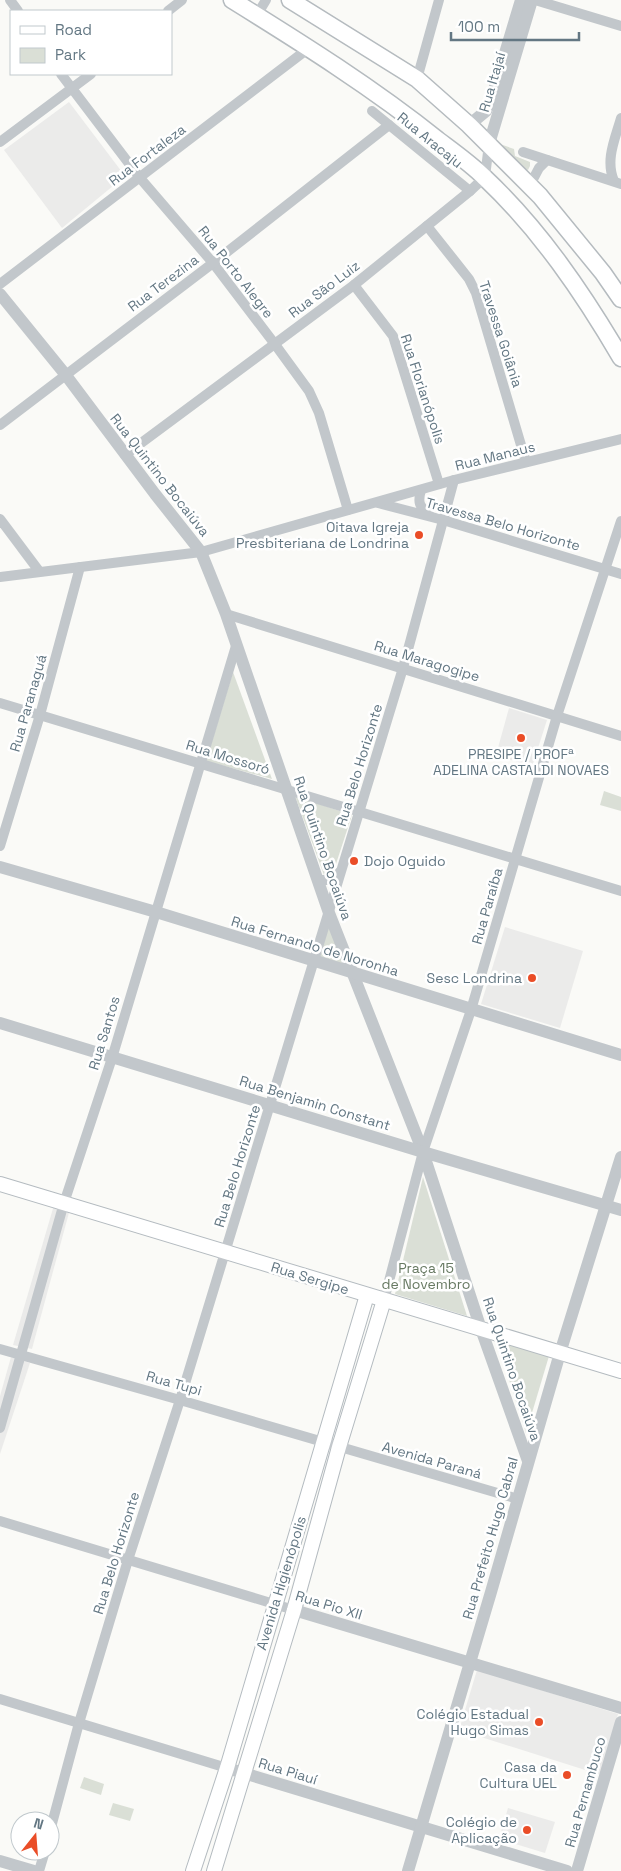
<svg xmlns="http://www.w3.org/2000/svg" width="621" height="1871" font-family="'Space Grotesk',sans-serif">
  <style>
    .built { fill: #ebebea }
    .green { fill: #dadfd6 }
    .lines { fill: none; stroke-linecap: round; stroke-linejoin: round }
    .secondary-casing { stroke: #b4bbc0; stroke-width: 16 }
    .primary-casing { stroke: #b5bbbf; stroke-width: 19 }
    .minor { stroke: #c2c7cb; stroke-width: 10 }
    .tertiary { stroke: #c2c7cb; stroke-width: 12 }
    .secondary { stroke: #fff; stroke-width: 14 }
    .primary { stroke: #fff; stroke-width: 16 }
    .poi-dot { fill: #ea4d27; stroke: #fff; stroke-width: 2 }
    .labels { text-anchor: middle; stroke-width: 5; stroke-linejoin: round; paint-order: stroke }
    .street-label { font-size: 14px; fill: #637783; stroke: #fff }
    .poi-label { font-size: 14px; fill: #637783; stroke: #fff; text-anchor: end }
    .park-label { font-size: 14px; fill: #687a63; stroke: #fff }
  </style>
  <rect width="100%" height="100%" fill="#fafaf7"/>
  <!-- built -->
  <g class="built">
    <polygon points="69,102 125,176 62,228 4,150"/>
    <polygon points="509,708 547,720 532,767 496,755"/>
    <polygon points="505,927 583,951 560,1028 481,1004"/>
    <polygon points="54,1205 70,1209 32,1349 13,1345"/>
    <polygon points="11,1357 30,1363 0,1454 0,1396"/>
    <polygon points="477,1670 618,1714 601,1775 459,1730"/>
    <polygon points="508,1808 555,1822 545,1853 499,1839"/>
  </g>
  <!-- green -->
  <g class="green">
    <polygon points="497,143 514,149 515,156 530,162 530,166 528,170 523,168"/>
    <polygon points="233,672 272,779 206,761"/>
    <polygon points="604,791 621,797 621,811 600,805"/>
    <polygon points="295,796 352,815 333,873 324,875"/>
    <polygon points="330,922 345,970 319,959"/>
    <polygon points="423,1177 467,1316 395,1294"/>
    <polygon points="496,1339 549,1356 526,1433"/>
    <polygon points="84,1777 104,1784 101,1795 80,1788"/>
    <polygon points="113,1803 134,1809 130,1821 109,1815"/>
  </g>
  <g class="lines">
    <!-- secondary casing -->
    <g class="secondary-casing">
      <g id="secondary">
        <polyline points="0,1184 621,1371"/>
        <polyline points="193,1871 227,1768 367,1295"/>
        <polyline points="214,1871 294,1610 339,1447 384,1300"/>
      </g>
    </g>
    <!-- primary casing -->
    <g class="primary-casing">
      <g id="primary">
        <path d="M232,0C303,44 373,88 438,140C454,152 471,164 485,178C540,230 583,293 621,358"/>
        <polyline points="290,0 417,79 469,125 540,196 603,273 621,299"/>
      </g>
    </g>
    <!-- minor -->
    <g class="minor">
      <polyline points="10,0 18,11"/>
      <polyline points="535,0 621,26"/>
      <polyline points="168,11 182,0"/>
      <polyline points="257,15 266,0"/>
      <polyline points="61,74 140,178 213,263 274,343 309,391 319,413 348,510"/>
      <polyline points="417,79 439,0"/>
      <polyline points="372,111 470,191"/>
      <polyline points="0,142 91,74"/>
      <polyline points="523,152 621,184"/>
      <path d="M614,181C605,160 615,139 621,118"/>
      <polyline points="530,185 539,168 547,160"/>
      <polyline points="427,226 469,279 476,293 526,462"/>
      <polyline points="0,284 309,48"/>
      <polyline points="354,285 393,336 439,484"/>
      <polyline points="0,425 213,263 389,125"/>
      <polyline points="125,455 354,285 470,191 485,177 489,144"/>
      <path d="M421,490C417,504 420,506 430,516"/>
      <polyline points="378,503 443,520 621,574"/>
      <polyline points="0,519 39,571"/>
      <polyline points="0,577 201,552 454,480 621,439"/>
      <polyline points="226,614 621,736"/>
      <polyline points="0,703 621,891"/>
      <polyline points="0,846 40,715 80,567"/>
      <polyline points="318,880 328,880 340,872"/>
      <polyline points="384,1300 423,1152 471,1010 557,716 621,521"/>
      <polyline points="0,1349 180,1400 518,1499"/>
      <polyline points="0,1428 64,1203 112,1058 236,646"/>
      <polyline points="0,1521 294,1610"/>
      <polyline points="0,1699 227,1768"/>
      <polyline points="50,1831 79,1723 128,1560 180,1400 403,668 454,480"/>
      <polyline points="39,1871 45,1851"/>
    </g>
    <!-- tertiary -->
    <g class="tertiary">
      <polyline points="469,125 486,111 490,103 521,0"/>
      <polyline points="489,144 532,0"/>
      <polyline points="0,294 65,374 155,494 201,552 226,614 329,913 423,1152 481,1329 528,1461"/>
      <polyline points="0,867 156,912 621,1055"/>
      <polyline points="0,1023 423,1152 621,1210"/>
      <polyline points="294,1610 621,1708"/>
      <polyline points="227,1768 567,1871"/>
      <polyline points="0,1861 34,1871"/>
      <polyline points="408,1871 491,1592 560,1353 621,1157"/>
      <polyline points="577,1871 621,1722"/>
    </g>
    <!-- secondary -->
    <use href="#secondary" class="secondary"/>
    <!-- primary -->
    <use href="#primary" class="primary"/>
  </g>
  <!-- markers -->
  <g class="poi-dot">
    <circle cx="419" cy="535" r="5"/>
    <circle cx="521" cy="738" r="5"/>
    <circle cx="354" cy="861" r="5"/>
    <circle cx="532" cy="978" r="5"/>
    <circle cx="539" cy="1722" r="5"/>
    <circle cx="567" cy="1775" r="5"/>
    <circle cx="527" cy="1830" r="5"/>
  </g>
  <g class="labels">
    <!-- street labels -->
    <g class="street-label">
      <text transform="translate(492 82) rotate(-74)" y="5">Rua Itajaí</text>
      <text transform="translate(430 140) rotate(39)" y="5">Rua Aracaju</text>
      <text transform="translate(147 155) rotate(-37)" y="5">Rua Fortaleza</text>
      <text transform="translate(236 272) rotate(52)" y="5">Rua Porto Alegre</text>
      <text transform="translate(163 283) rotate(-37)" y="5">Rua Terezina</text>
      <text transform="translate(324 289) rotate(-37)" y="5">Rua São Luiz</text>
      <text transform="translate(501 334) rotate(72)" y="5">Travessa Goiânia</text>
      <text transform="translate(423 389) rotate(72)" y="5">Rua Florianópolis</text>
      <text transform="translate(495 456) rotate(-14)" y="5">Rua Manaus</text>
      <text transform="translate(160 475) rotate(52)" y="5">Rua Quintino Bocaiúva</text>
      <text transform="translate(503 524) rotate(16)" y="5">Travessa Belo Horizonte</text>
      <text transform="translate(427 661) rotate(17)" y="5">Rua Maragogipe</text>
      <text transform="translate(28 703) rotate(-74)" y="5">Rua Paranaguá</text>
      <text transform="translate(228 757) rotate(17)" y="5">Rua Mossoró</text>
      <text transform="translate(359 765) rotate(-73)" y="5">Rua Belo Horizonte</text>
      <text transform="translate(323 848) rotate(71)" y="5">Rua Quintino Bocaiúva</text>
      <text transform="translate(487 906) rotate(-74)" y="5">Rua Paraíba</text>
      <text transform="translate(315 946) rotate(17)" y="5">Rua Fernando de Noronha</text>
      <text transform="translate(104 1033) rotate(-73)" y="5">Rua Santos</text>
      <text transform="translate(315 1103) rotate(17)" y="5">Rua Benjamin Constant</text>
      <text transform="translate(237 1166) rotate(-73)" y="5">Rua Belo Horizonte</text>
      <text transform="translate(310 1278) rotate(17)" y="5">Rua Sergipe</text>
      <text transform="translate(512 1369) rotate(71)" y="5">Rua Quintino Bocaiúva</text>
      <text transform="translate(174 1383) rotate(16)" y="5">Rua Tupi</text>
      <text transform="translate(432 1460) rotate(16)" y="5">Avenida Paraná</text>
      <text transform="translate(490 1538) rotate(-74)" y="5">Rua Prefeito Hugo Cabral</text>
      <text transform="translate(116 1553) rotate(-73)" y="5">Rua Belo Horizonte</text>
      <text transform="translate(281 1583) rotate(-73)" y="5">Avenida Higienópolis</text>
      <text transform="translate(329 1605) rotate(17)" y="5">Rua Pio XII</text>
      <text transform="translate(288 1771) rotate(17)" y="5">Rua Piauí</text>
      <text transform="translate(585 1792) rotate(-74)" y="5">Rua Pernambuco</text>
    </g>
    <!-- poi labels -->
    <g class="poi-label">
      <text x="409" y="532">Oitava Igreja<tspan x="409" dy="16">Presbiteriana de Londrina</tspan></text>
      <text x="521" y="759" text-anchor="middle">PRESIPE / PROFª<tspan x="521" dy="16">ADELINA CASTALDI NOVAES</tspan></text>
      <text x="364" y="866" text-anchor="start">Dojo Oguido</text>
      <text x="522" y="983">Sesc Londrina</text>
      <text x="529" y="1719">Colégio Estadual<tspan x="529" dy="16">Hugo Simas</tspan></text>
      <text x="557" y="1772">Casa da<tspan x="557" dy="16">Cultura UEL</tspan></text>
      <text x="517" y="1827">Colégio de<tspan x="517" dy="16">Aplicação</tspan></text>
    </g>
    <!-- park labels -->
    <g class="park-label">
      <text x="426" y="1273">Praça 15<tspan x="426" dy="16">de Novembro</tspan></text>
    </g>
  </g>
  <!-- legend -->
  <rect x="10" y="10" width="162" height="65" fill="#ffffff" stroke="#c1c9cd"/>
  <rect x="20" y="26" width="25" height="8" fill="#ffffff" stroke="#c1c9cd"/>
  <text x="55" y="35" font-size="15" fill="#637783">Road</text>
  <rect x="20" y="48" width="25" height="15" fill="#dadfd6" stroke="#c1c9cd"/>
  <text x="55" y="60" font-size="15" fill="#637783">Park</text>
  <!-- north arrow -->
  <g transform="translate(35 1836) rotate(17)"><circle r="24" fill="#ffffff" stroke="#c1c9cd"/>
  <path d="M0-4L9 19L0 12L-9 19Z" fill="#ea4d27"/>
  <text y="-8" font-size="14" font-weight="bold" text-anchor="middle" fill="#637783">N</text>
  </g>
  <!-- scale -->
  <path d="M451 32v8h128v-8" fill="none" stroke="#637783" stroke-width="2.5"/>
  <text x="458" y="32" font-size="15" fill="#637783" stroke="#ffffff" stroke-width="4" paint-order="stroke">100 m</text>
</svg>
